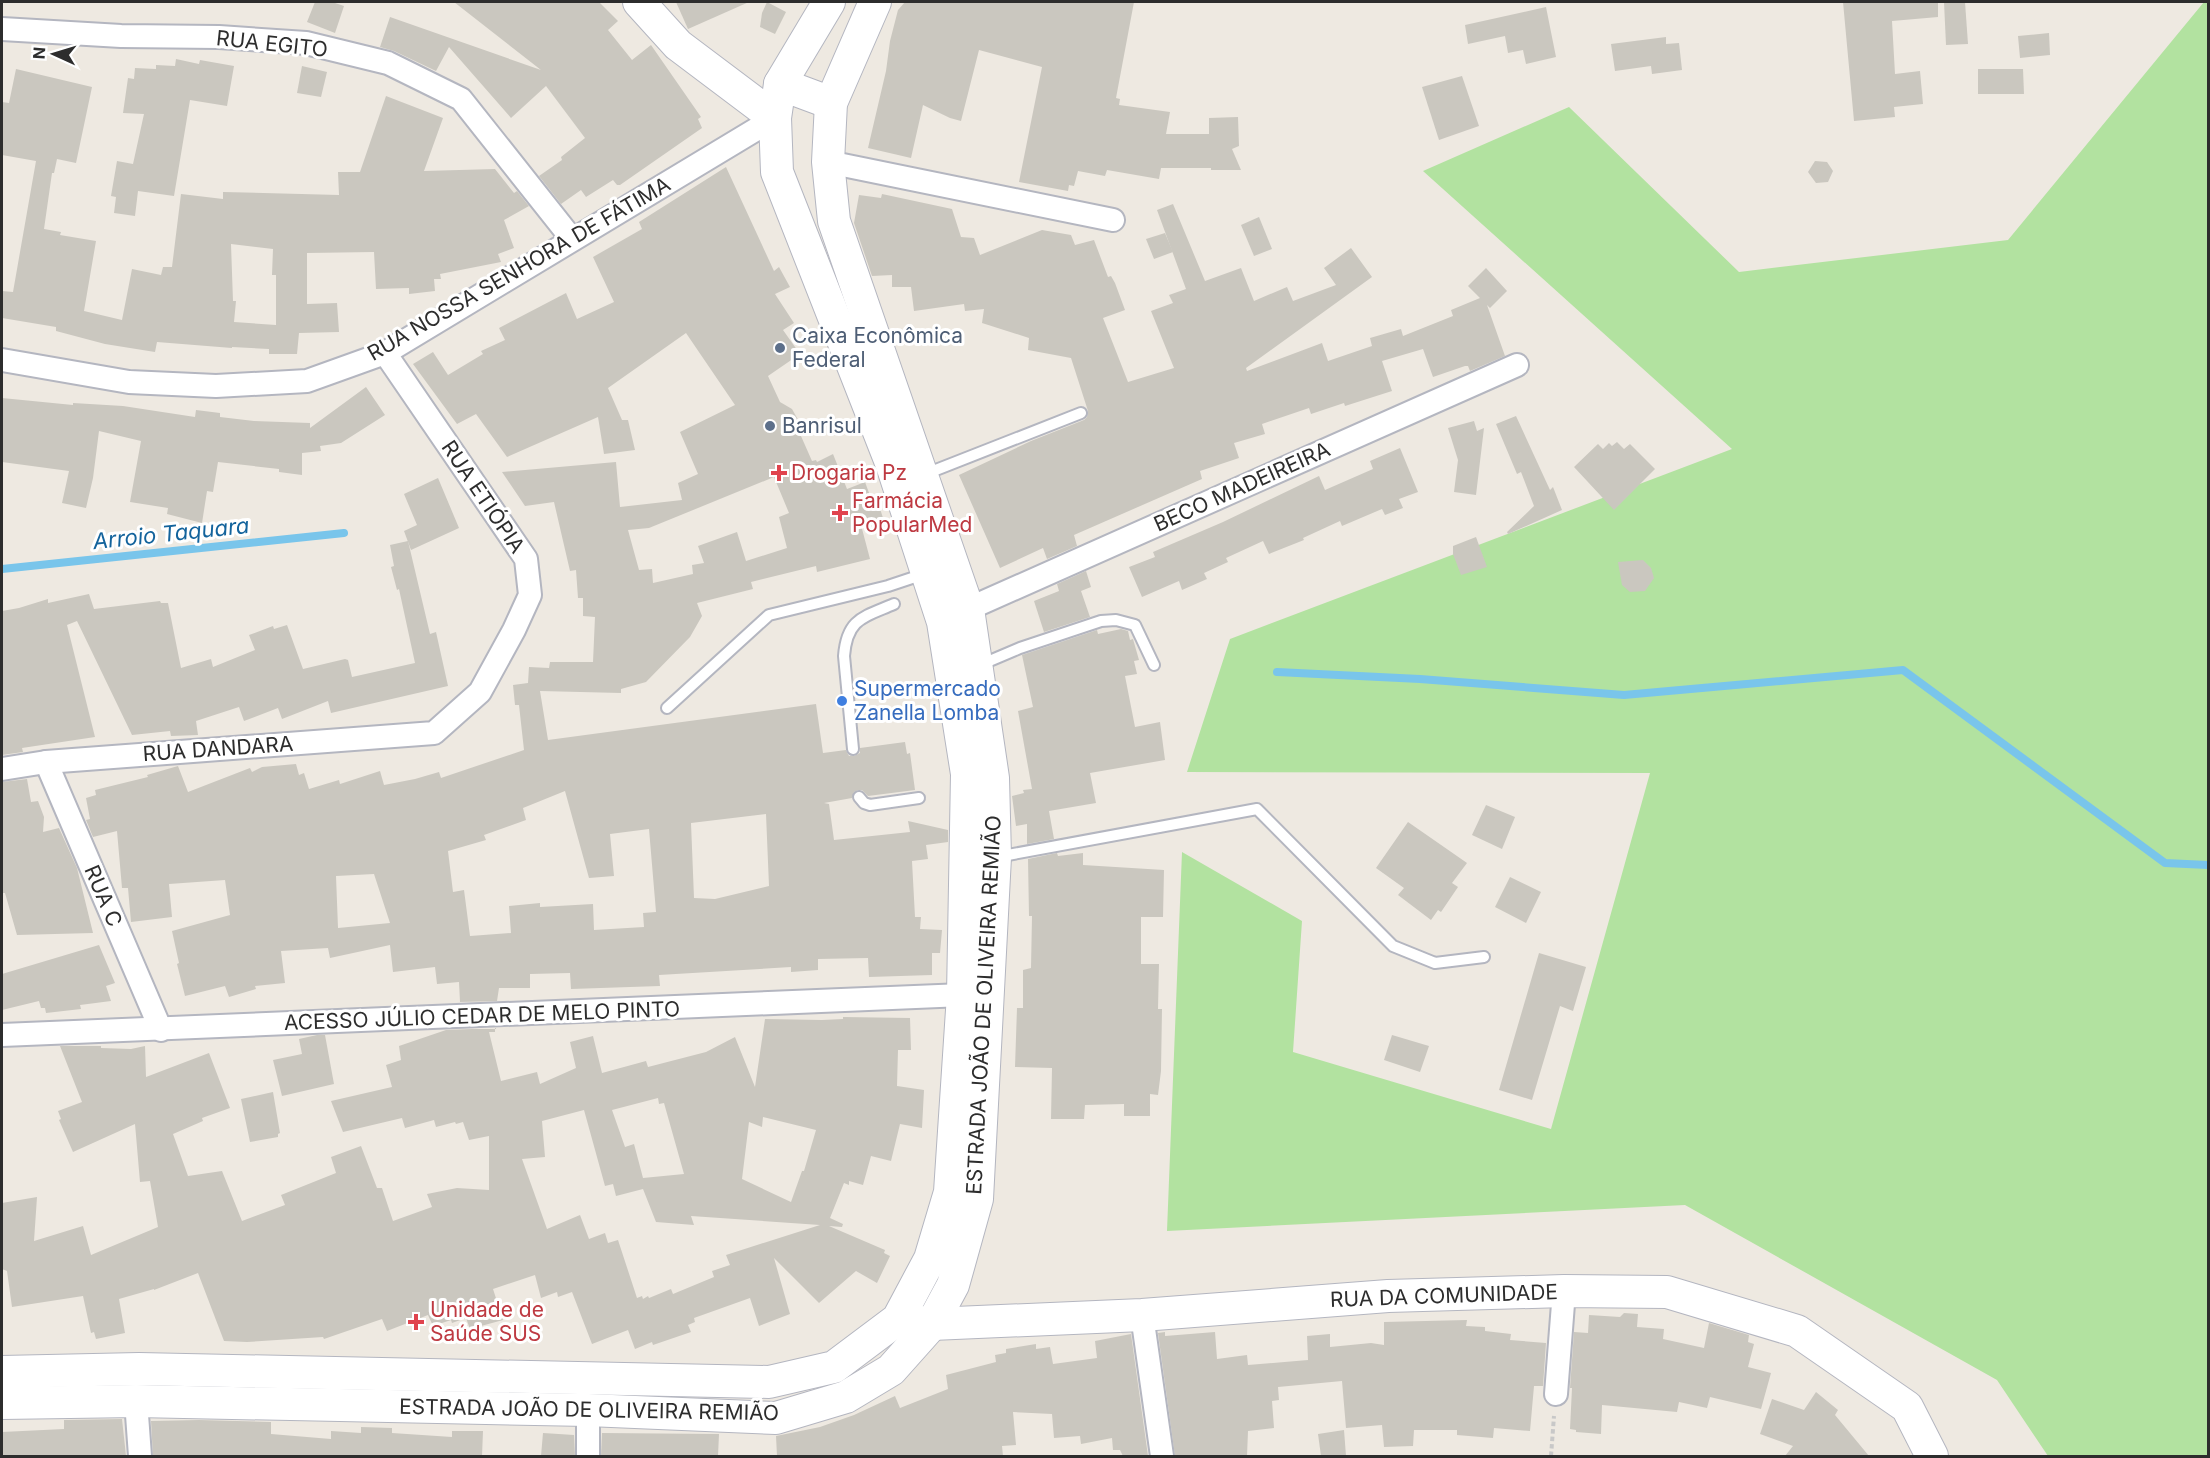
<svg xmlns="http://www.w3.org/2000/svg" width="2210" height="1458" font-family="Inter,sans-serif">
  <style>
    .green { fill: #b2e2a0 }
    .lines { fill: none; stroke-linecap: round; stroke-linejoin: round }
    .stream { stroke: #79c5eb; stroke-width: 8 }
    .building { fill: #cac7bf; fill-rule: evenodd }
    .lane-casing { stroke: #b4b6c0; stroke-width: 14 }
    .street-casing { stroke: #b4b6c0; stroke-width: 26 }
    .secondary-casing { stroke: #b4b6c0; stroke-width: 34 }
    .path { stroke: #c8c8c8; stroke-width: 4; stroke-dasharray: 4.5 3; stroke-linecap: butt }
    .lane { stroke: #fff; stroke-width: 10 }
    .street { stroke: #fff; stroke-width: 22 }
    .secondary { stroke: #fff; stroke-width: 32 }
    .service-dot { fill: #5c6f8a; stroke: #fff; stroke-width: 2 }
    .health-dot { fill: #e0444e; stroke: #fff; stroke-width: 2 }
    .shop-dot { fill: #3f7fe0; stroke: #fff; stroke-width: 2 }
    .labels { text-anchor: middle; stroke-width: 6; stroke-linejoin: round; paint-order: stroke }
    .street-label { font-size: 21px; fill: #2d2d2d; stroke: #fff }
    .service-label { font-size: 21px; fill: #4e5e75; stroke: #fff; text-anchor: start }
    .health-label { font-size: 21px; fill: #be3a42; stroke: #fff; text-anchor: start }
    .shop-label { font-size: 21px; fill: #366cbe; stroke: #fff; text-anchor: start }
    .water-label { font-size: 22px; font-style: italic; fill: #13639c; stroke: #fff }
  </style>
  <rect width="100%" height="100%" fill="#eee9e1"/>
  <!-- green -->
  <polygon class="green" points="2204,2 2208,2 2208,1456 2048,1456 1997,1380 1685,1205 1167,1231 1182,852 1302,921 1293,1052 1551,1129 1650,773 1187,772 1230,639 1732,449 1423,171 1569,107 1739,272 2008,240"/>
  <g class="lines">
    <!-- stream -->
    <g class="stream">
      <polyline points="2,569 344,533"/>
      <polyline points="1277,672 1420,679 1624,695 1903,670 2165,863 2208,865"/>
    </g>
  </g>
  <!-- building -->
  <g class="building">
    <polygon points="315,2 332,2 344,6 335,33 307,22"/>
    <polygon points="454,2 599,2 618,21 608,30 632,60 651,45 701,117 698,119 702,128 620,185 617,185 613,180 586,197 581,190 561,204 539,176 562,160 561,157 585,138 546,86 511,118 449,47 436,71 394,51 380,47 390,17 541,70"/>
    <polygon points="676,2 749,2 688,29"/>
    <polygon points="767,2 786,12 775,34 760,27 762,13"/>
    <polygon points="905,2 1134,2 1116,98 1120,99 1119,105 1170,112 1166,134 1209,134 1209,118 1238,117 1239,146 1232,149 1241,170 1211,170 1211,168 1161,168 1159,179 1107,170 1105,176 1078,171 1074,186 1069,185 1068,191 1019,182 1042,67 979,50 961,121 950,118 923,105 911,158 868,148 886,71 890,41 898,10"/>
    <polygon points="1843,2 1938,2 1938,17 1892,21 1895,74 1920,71 1923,104 1894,107 1895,117 1854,121"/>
    <polygon points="1944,2 1965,2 1968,44 1946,45"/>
    <polygon points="1546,7 1556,57 1526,64 1523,50 1508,53 1505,36 1468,44 1465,25"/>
    <polygon points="2049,33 2050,55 2020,58 2018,36"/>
    <polygon points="1666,37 1666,44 1679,43 1682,70 1652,74 1651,66 1615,71 1611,44"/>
    <polygon points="176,59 199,64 200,60 234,66 227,106 190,100 174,196 138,191 135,216 114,213 116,197 111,196 117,161 133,164 144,114 123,113 128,78 134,79 135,68 156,69 156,65 175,66"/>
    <polygon points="302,66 327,72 321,97 297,93"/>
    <path d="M16,69L92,87L76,163L57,159L54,173H52L44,229L61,232L60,235L96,241L84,311L122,320L132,269L161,275L163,267H172L181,194L223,199V192L339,195L338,172H360L386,96L443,118L424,171L495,169L514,193L517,191L529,206L504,220L514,248L498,254L501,262L440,274L441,279H434L435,291L409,294V288L376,289L374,252L307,253V304L337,303L339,332L299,333L297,354H269V349L232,347V348L157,342L155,352L105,344L56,331V327L2,318V291L13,292L36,161L2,155V102L9,103ZM231,244L273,249L272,275H276V325L234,322L236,301H233Z"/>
    <polygon points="1978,69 2023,69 2024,94 1978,94"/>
    <polygon points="1462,76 1479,126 1439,140 1422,87"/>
    <polygon points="1815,161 1827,162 1833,171 1828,182 1816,183 1808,172"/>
    <path d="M726,167L774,271L779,267L790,287L775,294L794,323L783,330L800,354L768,376L780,402L792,409L801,425L797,427L812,461L816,460L817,462L833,454L847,489L865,482L872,501L877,499L883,518L861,525L870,559L817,572L816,566L751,582L753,589L697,603L702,616L690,637L646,682L621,689V693L540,691L548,740L816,704L823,753L846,750L849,756H854L860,753V748L905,742L907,754L910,753L915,790L868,796L862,790H858L854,792L852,798L824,803L829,804L834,840L910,832L908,821L948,830V842L926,845L928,859L912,861L915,917H921L920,929L942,930L940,953H932V975L869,977L868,958L818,959V970L791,972V967L659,975L660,986L571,989L570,973L530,974V988H499L497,1001L460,1002L459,982L437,984L435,967L393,972L390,945L330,958L328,948L281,951L285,983L255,986L256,989L229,997L225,986L185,996L177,964L179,963L172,931L230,915L225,880L169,884L172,917L131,922L128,888H122L117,831L93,837L86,820L90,819L86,798L96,795L95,790L148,777L147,775L178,766L188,792L250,768L252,772L262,767L296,764L299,775L304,773L309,789L339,780L340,784L380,771L384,785L415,779L439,772L441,778L524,750L519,705H515L513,685L528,683L529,667L549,668L550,662H593L595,617L583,616V598H578L576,570L570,571L554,502L525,506L502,472L616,462L620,507L682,500L678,483L698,474L680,432L735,405L686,333L608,388L622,420H628L635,450L604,454L598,417L507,457L476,414L457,424L413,364L433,352L448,375L483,354L481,351L505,340L499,328L566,293L577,319L614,302L593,257L642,229L639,222ZM774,477L789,513L779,517L787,548L746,561L737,532L698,546L704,563L692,565L693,574L653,583L652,569L639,570L628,530L649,528ZM565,791L589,878L614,876L610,834L649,829L656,912L643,913L644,927L594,930L593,904L540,907V903L509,906L511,933L470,936L464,890L453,892L448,851L486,840L484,835L526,820L523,808ZM766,814L769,886L715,899L694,898L691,823ZM374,874L390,923L338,928L336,876Z"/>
    <polygon points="882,194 952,209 961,237 974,238 980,255 1042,230 1071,235 1075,245 1094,240 1108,277 1111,276 1115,283 1125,310 1103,318 1128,382 1174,368 1151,311 1173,303 1169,295 1186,289 1157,210 1173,204 1205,281 1241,268 1254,301 1287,287 1293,301 1336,285 1324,268 1351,248 1372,277 1246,368 1247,371 1322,343 1328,361 1372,346 1370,338 1401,329 1403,336 1453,316 1451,310 1480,298 1468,286 1486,268 1507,291 1490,308 1487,305 1505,356 1470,371 1468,366 1465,366 1433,377 1423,349 1382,361 1392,391 1345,406 1344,403 1311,414 1309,408 1262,424 1265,434 1234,443 1239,458 1200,471 1202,479 1074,535 1077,546 1047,559 1043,548 1000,568 959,475 1031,441 1084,420 1087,417 1088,411 1071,358 1028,350 1029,338 982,323 984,309 965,311 964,304 914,311 911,287 892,287 892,275 872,276 854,223 859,195 881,198"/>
    <polygon points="1259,217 1272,249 1254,256 1241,225"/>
    <polygon points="1165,233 1173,252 1154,259 1146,239"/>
    <polygon points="366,387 385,415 341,443 320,446 321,451 302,453 302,475 279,472 279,469 218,462 213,492 207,491 202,523 167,514 168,508 130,502 141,441 99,431 93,478 86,508 62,503 69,471 2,462 2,398 73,405 73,403 123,406 195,417 196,410 220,413 220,417 254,421 310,423 310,428"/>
    <polygon points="1516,416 1550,490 1553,487 1562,510 1508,534 1507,532 1534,506 1521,472 1517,474 1496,424"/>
    <polygon points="1474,421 1477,431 1484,428 1476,495 1454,492 1458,460 1448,428"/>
    <polygon points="1617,442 1624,449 1630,444 1655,469 1614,510 1574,467 1598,444 1603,449 1609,443 1612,446"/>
    <polygon points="1400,448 1418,492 1399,499 1403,508 1385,515 1382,509 1342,526 1340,521 1303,538 1304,540 1269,554 1263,541 1226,558 1228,562 1204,573 1207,579 1182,590 1179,581 1142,597 1129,567 1155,557 1153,552 1223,522 1319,476 1325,490 1373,469 1370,461"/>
    <polygon points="438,478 459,528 411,550 404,531 417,525 404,494"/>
    <polygon points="1476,537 1487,567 1461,575 1453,554 1453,546"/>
    <polygon points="408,541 430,634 436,632 448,686 331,713 328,701 282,719 278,708 244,721 239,707 196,721 198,735 171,736 170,731 132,735 77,621 67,625 95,737 22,748 23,752 2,755 2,611 19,608 48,599 48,603 89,594 94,609 160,601 161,603 168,603 181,668 211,659 213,667 255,650 249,635 273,626 274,629 287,625 303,669 345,659 348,660 352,677 415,663 399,589 397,590 391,567 394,566 390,545"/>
    <polygon points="1643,560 1651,568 1654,578 1645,591 1630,592 1622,585 1618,562"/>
    <polygon points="1086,571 1091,587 1081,591 1090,617 1044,632 1034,601 1059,591 1057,584"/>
    <polygon points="1121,629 1128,631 1130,640 1133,639 1139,660 1134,661 1137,674 1125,676 1135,727 1160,722 1165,760 1090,773 1096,803 1049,811 1054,839 1027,844 1027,824 1016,826 1012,796 1024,793 1023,790 1032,789 1018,711 1033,707 1022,655 1097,630 1098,634"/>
    <polygon points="27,779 31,802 38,801 44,817 43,832 59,828 77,868 93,933 17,935 5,893 2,893 3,861 2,861 2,782"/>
    <polygon points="1486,805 1515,817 1502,849 1472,835"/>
    <polygon points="1408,822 1467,863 1452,883 1458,887 1441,912 1438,910 1431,920 1398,895 1404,888 1376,868"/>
    <polygon points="1057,853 1058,856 1083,853 1083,865 1164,870 1163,917 1141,917 1141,964 1159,964 1158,1009 1162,1009 1161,1071 1158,1095 1150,1094 1150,1116 1124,1116 1124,1104 1085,1105 1084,1119 1051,1119 1052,1068 1015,1067 1017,1008 1023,1008 1023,970 1031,968 1032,916 1029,916 1028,859"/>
    <polygon points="1510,877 1541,892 1526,923 1495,907"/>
    <polygon points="99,945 115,983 106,986 111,1001 80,1005 81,1009 46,1013 45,1008 41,1008 39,1001 2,1010 2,974"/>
    <polygon points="1539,953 1586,967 1573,1011 1560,1006 1532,1100 1499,1090"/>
    <path d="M843,1017L910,1018L911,1050H898L897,1086L924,1090L922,1128L900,1124L891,1161L871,1156L863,1185L849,1181V1185L844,1183L830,1218L843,1224L842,1227L829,1226L885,1250L884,1253L890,1256L877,1283L856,1271L819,1303L774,1258L790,1314L759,1326L750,1298L694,1318L695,1322L688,1325L691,1332L653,1345L652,1342L635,1349L628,1330L592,1344L572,1292L558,1297L557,1292L541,1298L535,1275L493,1289L503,1320L470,1329L466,1318L452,1323L451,1320L433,1326L428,1315L387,1331L382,1319L324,1339L323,1337L247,1342L224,1341L198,1273L154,1290V1289L119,1299L125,1333L96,1339L94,1332L91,1333L83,1296L12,1307L7,1271L2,1269V1203L37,1197L34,1241L83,1226L91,1255L158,1227L150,1181L140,1182L135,1124L73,1152L59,1120L61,1119L58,1111L82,1102L60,1046H101V1048L131,1049L145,1046L146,1077L209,1053L230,1108L202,1118L203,1121L173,1134L188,1176L222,1171L242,1221L285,1205L281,1195L336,1173L331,1157L361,1146L377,1188H382L393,1221L432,1207L427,1194L457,1188L489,1190V1136L469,1140L463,1122L456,1124L455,1122L436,1127L434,1120L405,1128L402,1118L343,1132L331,1101L392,1087L386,1065L401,1060L399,1046L446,1030L497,1028H495V1032H489L501,1081L537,1072L540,1084L576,1068L570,1042L593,1036L602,1073L646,1061L648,1067L706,1052L735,1037L755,1087L765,1019L822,1020L843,1019ZM658,1098L659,1104L664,1103L684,1174L643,1178L634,1144L625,1147L612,1110ZM584,1110L605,1186L613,1184L616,1196L643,1189L656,1222L694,1225L691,1216L820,1225L726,1255L730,1265L712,1271L714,1277L673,1294L671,1289L649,1298L648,1296L643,1299L642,1296L637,1298L618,1240L608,1243L605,1233L589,1239L580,1215L547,1229L522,1159L545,1157L542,1121ZM763,1117L816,1130L804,1171H802L791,1202L742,1179L749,1122L762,1127Z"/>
    <polygon points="317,1035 325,1035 334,1084 282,1096 273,1060 302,1054 299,1039"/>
    <polygon points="1392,1035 1429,1046 1420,1072 1384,1060"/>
    <polygon points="273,1092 280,1133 278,1134 278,1137 250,1142 241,1099"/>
    <polygon points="1624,1313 1638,1314 1637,1327 1664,1329 1663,1339 1704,1348 1709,1323 1749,1335 1748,1342 1754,1344 1748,1367 1771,1373 1761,1409 1710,1397 1707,1408 1679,1402 1677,1412 1602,1405 1601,1434 1576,1432 1576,1430 1570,1429 1572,1388 1570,1388 1574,1332 1588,1333 1589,1315 1620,1317"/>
    <polygon points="1467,1320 1466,1326 1485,1327 1485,1331 1511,1334 1510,1340 1546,1343 1543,1386 1534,1386 1530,1431 1494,1428 1493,1438 1457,1435 1457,1430 1414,1430 1413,1446 1384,1447 1382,1425 1346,1428 1342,1381 1278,1387 1279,1400 1272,1401 1274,1428 1248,1431 1247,1456 1175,1456 1158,1333 1165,1332 1165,1336 1215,1332 1217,1359 1247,1355 1248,1365 1308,1360 1307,1336 1330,1334 1330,1347 1371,1343 1384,1345 1384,1322"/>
    <polygon points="1131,1334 1148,1456 1123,1456 1120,1450 1113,1450 1112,1438 1081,1444 1080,1436 1054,1438 1052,1414 1013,1412 1016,1445 1002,1446 1003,1456 777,1456 776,1436 820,1427 854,1415 895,1396 900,1408 948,1389 946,1375 996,1362 995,1355 1006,1353 1006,1349 1036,1344 1036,1349 1050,1347 1053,1364 1097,1358 1095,1341"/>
    <polygon points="1816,1392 1838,1410 1835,1415 1869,1456 1785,1456 1793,1446 1760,1434 1772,1399 1804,1410"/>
    <polygon points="122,1419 126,1456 2,1456 2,1432 64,1429 64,1420"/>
    <polygon points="199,1420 271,1422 271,1434 331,1439 331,1431 361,1433 361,1427 392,1428 392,1433 452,1437 452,1431 483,1431 482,1456 153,1456 151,1421"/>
    <polygon points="1344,1430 1346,1456 1321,1456 1318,1434"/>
    <polygon points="543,1433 574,1435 575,1456 541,1456"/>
    <polygon points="602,1433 719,1434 718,1456 601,1456"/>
  </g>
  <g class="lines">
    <!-- lane casing -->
    <g class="lane-casing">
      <g id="lane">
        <polyline points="923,475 1081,413"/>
        <polyline points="980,665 1020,648 1101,621 1116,620 1135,625 1154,665"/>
        <polyline points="667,708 769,615 888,586 924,574"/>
        <path d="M853,749L844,656C847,618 864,617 894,604"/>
        <polyline points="859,797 864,803 870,805 919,798"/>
        <polyline points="997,857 1257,809 1393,946 1435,963 1484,957"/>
      </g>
    </g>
    <!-- street casing -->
    <g class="street-casing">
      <g id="street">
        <polyline points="2,29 121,36 219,37 306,43 388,63 461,99 572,239"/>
        <polyline points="828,162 1113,220"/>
        <polyline points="2,360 129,382 216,386 307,381 385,353 775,118"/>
        <polyline points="968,609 1517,365"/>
        <polyline points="46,762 161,1030"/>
        <polyline points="2,769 46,762 434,733 480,692 514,630 530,595 526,559 385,353"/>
        <polyline points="2,1035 963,995"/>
        <polyline points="1142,1315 1162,1456"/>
        <polyline points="1556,1394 1564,1291"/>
        <polyline points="136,1401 140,1456"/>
        <polyline points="588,1456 588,1410"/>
      </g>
    </g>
    <!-- secondary casing -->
    <g class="secondary-casing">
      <g id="secondary">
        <polyline points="639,2 678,45 775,118"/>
        <polyline points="780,84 831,103"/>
        <polyline points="914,1321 932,1324 1142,1315 1388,1296 1564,1291 1667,1292 1797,1331 1907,1407 1932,1456"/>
        <polyline points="2,1372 139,1369 769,1382 834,1367 898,1319 930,1259 950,1192 963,995 967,774 943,622 892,465 777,172 775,118 780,84 829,2"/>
        <polyline points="2,1403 136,1401 588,1410 776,1418 846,1397 891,1370 932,1324 953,1285 977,1199 995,857 993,778 968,609 834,221 828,162 831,103 875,2"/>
      </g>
    </g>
    <!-- path -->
    <polyline class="path" points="1551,1456 1554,1416"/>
    <!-- lane -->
    <use href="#lane" class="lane"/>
    <!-- street -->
    <use href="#street" class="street"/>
    <!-- secondary -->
    <use href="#secondary" class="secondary"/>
  </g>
  <!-- markers -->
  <g class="service-dot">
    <circle cx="780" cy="348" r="6"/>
    <circle cx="770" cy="426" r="6"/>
  </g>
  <g class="health-dot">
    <path d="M776 464h6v6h6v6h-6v6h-6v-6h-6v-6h6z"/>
    <path d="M837 504h6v6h6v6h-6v6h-6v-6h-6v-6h6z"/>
    <path d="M413 1313h6v6h6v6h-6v6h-6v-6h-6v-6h6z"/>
  </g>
  <circle class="shop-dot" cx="842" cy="701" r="6"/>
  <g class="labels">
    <!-- street labels -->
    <g class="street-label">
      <text transform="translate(272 44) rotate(6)" y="7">RUA EGITO</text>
      <text transform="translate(519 269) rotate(-30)" y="7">RUA NOSSA SENHORA DE FÁTIMA</text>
      <text transform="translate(1242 487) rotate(-24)" y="7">BECO MADEIREIRA</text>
      <text transform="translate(483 497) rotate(56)" y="7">RUA ETIÓPIA</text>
      <text transform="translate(218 749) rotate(-4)" y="7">RUA DANDARA</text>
      <text transform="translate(103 896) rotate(67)" y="7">RUA C</text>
      <text transform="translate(984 1005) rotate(-87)" y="7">ESTRADA JOÃO DE OLIVEIRA REMIÃO</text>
      <text transform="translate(482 1016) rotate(-2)" y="7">ACESSO JÚLIO CEDAR DE MELO PINTO</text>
      <text transform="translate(1444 1296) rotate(-2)" y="7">RUA DA COMUNIDADE</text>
      <text transform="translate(589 1410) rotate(1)" y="7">ESTRADA JOÃO DE OLIVEIRA REMIÃO</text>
    </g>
    <!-- service labels -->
    <g class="service-label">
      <text x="792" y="343">Caixa Econômica<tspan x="792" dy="24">Federal</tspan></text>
      <text x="782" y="433">Banrisul</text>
    </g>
    <!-- health labels -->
    <g class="health-label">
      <text x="791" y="480">Drogaria Pz</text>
      <text x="852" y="508">Farmácia<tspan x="852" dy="24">PopularMed</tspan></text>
      <text x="430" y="1317">Unidade de<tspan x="430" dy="24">Saúde SUS</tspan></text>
    </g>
    <!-- shop labels -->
    <g class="shop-label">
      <text x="854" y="696">Supermercado<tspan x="854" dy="24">Zanella Lomba</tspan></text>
    </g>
    <!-- water labels -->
    <g class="water-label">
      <text transform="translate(171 533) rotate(-6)" y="8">Arroio Taquara</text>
    </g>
  </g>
  <!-- border -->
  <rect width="2210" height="1458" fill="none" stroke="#2d2d2d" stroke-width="6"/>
  <!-- north arrow -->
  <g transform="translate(54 54) rotate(274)" stroke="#ffffff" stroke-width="4.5" paint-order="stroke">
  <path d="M0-4.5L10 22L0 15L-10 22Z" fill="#2d2d2d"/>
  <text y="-9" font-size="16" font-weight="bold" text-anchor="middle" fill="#2d2d2d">N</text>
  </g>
</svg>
